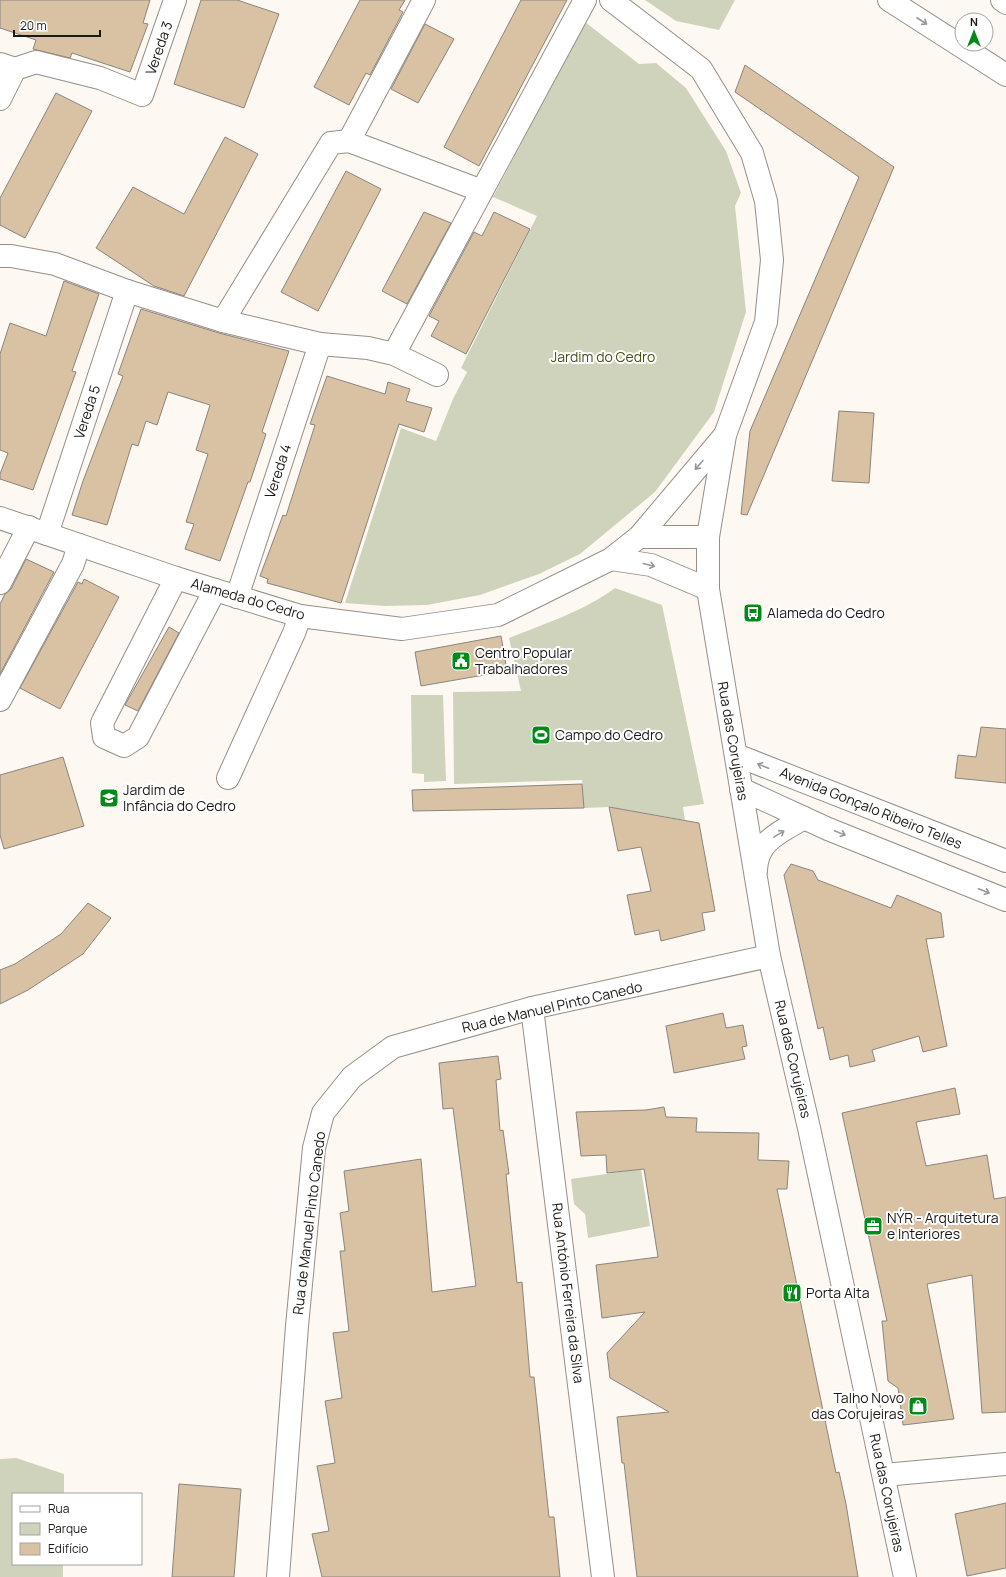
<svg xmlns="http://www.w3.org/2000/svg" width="1006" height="1577" font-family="Manrope,sans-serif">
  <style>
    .green { fill: #d0d3bb }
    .building { fill: #d9c1a4; stroke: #8a857e }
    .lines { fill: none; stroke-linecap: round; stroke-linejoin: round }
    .street-casing { stroke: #968f89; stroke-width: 24 }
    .secondary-casing { stroke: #968f89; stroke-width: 24 }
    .highway-casing { stroke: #968f89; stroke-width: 24 }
    .street { stroke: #fff; stroke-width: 22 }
    .secondary { stroke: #fff; stroke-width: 22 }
    .highway { stroke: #fff; stroke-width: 22 }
    .oneway { stroke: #989896 }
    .labels { text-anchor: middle; stroke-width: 4; stroke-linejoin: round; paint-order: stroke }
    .street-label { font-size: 14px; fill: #1b1916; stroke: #fff }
    .park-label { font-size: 14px; fill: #4a4f17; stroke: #fff }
    .poi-label { font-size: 14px; fill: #1b1916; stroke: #fff; text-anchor: start }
  </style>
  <rect width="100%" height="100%" fill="#fef8f2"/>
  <!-- green -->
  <g class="green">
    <polygon points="645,0 735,0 719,30 676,21"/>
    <polygon points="585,22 639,64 656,63 686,88 726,151 741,193 735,206 746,312 714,412 655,492 580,554 539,574 480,595 427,605 385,606 345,603 401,428 436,441 453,399 467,372 461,368 537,216 493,197"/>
    <path d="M615,588L662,605L704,804L683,807L685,820L609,807L584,808L582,780L454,784L453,692L521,691L509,638C544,624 584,611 615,588Z"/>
    <polygon points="411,695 443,695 446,781 424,782 424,774 412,773"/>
    <polygon points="641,1169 650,1226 588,1238 585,1214 574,1204 571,1179"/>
    <polygon points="16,1458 64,1474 64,1494 13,1494 13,1564 63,1564 63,1577 0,1577 0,1459"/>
  </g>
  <!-- building -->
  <g class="building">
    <polygon points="0,0 150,0 143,23 148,24 130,72 72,53 70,58 33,49 36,40 0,28"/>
    <polygon points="201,0 237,0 279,14 244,108 174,84"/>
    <polygon points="360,0 405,0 399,10 403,12 370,75 366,73 349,105 314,87"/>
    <polygon points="521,0 567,0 479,166 444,147"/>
    <polygon points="425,24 454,39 418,103 391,89"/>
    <polygon points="745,65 894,167 747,515 741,514 750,431 859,177 735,92"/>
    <polygon points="56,93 92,111 25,238 0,225 0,198"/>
    <polygon points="225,137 258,154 184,296 154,286 96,248 133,187 184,214"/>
    <polygon points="346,171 381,189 318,311 281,292"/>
    <polygon points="424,212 451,223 407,304 382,291"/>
    <polygon points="494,212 530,229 466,354 431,336 439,321 429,316 474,232 482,236"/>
    <polygon points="64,281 99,294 72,371 76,372 33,490 0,479 0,474 8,453 0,450 0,354 10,323 46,336"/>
    <polygon points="141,309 219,333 289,351 262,432 266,434 250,482 248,482 220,561 185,549 194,524 186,522 208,454 196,450 210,405 168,392 157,425 146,421 138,446 132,444 107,525 72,515 83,481 123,376 118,374"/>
    <polygon points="327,376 385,394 388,382 410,389 406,401 432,408 424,432 399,424 341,603 267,583 268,579 260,576 283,515 286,516 315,425 310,424"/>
    <polygon points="839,411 874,413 869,483 832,481"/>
    <polygon points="26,559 54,572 0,674 0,604 5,594 11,589"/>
    <polygon points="84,579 119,597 60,709 20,688 78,582 82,584"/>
    <polygon points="169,627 179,633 138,711 125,705"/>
    <polygon points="501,636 507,671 421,686 415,652"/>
    <polygon points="981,727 1006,729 1006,783 955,778 958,755 976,757"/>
    <polygon points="63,757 84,826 4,849 0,835 0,775"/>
    <polygon points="582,784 584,808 413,811 412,790"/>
    <polygon points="609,807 699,823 715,911 702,913 705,930 661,941 659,930 635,935 627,895 651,891 641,847 618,851"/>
    <polygon points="791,864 813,871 818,880 891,908 897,895 941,913 944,937 926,939 947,1046 923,1052 919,1036 872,1050 875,1061 850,1067 848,1055 830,1060 823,1027 818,1029 784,875"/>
    <polygon points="88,903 111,918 83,954 28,990 0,1004 0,970 15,964 61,934"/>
    <polygon points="723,1013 726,1028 743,1025 747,1046 742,1047 745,1059 674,1073 666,1026"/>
    <polygon points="498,1056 501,1079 496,1080 500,1131 503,1130 509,1174 506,1174 517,1283 522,1282 530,1377 534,1377 549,1517 554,1517 560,1577 322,1577 312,1534 329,1531 317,1466 335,1463 325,1401 342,1398 333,1333 349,1331 340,1251 345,1251 340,1213 349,1211 344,1171 421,1159 432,1292 476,1286 453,1108 443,1109 439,1063"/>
    <polygon points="955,1088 960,1114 916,1122 926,1166 987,1155 994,1199 1006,1197 1006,1412 982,1413 972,1275 927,1284 954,1419 903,1425 898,1388 888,1381 882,1321 887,1321 842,1113"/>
    <polygon points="664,1107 666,1117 697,1118 696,1132 759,1133 758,1160 789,1161 787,1189 777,1189 836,1473 839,1472 846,1504 858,1577 637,1577 624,1463 622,1463 617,1417 669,1412 610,1378 607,1353 645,1312 602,1318 596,1265 658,1257 644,1169 607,1173 606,1155 581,1156 576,1112 646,1110"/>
    <polygon points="179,1484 241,1489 234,1577 172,1577"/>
    <polygon points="1006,1503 1006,1568 967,1576 955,1514"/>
  </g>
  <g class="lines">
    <!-- street casing -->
    <g class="street-casing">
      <g id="street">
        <polyline points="0,64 15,69 36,62 100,78 142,95 175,0"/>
        <polyline points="0,99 15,69"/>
        <polyline points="349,141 424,0"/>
        <polyline points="0,256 11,256 55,264 127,291 223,321 320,344 368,348 394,354 437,375"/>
        <polyline points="223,321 331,143 349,141 482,191"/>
        <polyline points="394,354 585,0"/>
        <polyline points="47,534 127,291"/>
        <polyline points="176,578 102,723 104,737 124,746 138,737 215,590"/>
        <polyline points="0,583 29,527"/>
        <polyline points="237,597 320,344"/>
        <polyline points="0,700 73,564 79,545"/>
        <polyline points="228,778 294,633 300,616"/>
        <polyline points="532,1008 603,1577"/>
        <polyline points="278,1577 297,1326 314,1148 323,1113 352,1077 393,1047 532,1008 769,956"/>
      </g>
    </g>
    <!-- secondary casing -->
    <g class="secondary-casing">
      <g id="secondary">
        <polyline points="611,0 701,69 752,153 766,201 772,260 766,322 725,435 708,537 708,589 769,956 809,1128 905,1577"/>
        <polyline points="0,518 176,578 300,616 402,629 498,615 611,559 639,537 725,435"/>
        <polyline points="639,537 708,537"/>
        <polyline points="611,559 651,565 708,589"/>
        <polyline points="736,755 1006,861"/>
        <polyline points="741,789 828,829 1006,900"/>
        <path d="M756,870C757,840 781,832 804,818"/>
        <polyline points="884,1475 1006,1464"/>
      </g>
    </g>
    <!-- highway casing -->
    <g class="highway-casing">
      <g id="highway">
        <polyline points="889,0 1006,75"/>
        <polyline points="1002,0 1006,3"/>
      </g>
    </g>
    <!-- street -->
    <use href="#street" class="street"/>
    <!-- secondary -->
    <use href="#secondary" class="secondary"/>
    <!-- highway -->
    <use href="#highway" class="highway"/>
  </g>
  <!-- one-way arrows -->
  <defs><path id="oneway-shaft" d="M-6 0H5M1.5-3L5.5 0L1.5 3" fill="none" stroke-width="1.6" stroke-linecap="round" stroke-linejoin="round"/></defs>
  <g class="oneway">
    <use href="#oneway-shaft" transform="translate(922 21) rotate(33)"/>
    <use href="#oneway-shaft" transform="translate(699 465) rotate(131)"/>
    <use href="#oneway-shaft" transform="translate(649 565) rotate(14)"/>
    <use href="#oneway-shaft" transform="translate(763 766) rotate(-158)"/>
    <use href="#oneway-shaft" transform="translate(840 833) rotate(22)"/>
    <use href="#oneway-shaft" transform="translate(779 834) rotate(-31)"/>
    <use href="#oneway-shaft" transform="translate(984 891) rotate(21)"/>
  </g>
  <!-- icons -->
  <defs>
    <g id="bus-square" transform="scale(1)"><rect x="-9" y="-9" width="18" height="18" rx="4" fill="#008b18" stroke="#fff"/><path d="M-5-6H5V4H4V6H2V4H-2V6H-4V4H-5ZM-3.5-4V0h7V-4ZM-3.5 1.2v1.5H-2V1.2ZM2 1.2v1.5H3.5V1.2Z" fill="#fff"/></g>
    <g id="civic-square" transform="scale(1)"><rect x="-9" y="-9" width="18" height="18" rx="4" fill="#008b18" stroke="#fff"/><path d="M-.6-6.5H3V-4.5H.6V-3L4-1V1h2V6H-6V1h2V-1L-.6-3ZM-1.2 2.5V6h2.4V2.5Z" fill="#fff"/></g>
    <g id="stadium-square" transform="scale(1)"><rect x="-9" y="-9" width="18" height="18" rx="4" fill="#008b18" stroke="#fff"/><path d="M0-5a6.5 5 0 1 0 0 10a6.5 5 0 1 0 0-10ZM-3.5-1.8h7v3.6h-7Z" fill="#fff"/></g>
    <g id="school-square" transform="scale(1)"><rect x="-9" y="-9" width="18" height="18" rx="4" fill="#008b18" stroke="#fff"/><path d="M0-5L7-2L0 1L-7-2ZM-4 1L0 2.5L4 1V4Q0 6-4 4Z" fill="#fff"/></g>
    <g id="office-square" transform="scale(1)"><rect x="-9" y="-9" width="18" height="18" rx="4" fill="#008b18" stroke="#fff"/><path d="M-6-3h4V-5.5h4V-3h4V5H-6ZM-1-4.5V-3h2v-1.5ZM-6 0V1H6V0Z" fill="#fff"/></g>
    <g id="restaurant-square" transform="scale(1)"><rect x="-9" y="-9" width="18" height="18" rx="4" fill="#008b18" stroke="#fff"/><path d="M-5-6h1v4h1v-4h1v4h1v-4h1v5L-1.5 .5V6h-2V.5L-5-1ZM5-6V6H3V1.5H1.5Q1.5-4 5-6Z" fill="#fff"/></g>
    <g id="shop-square" transform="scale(1)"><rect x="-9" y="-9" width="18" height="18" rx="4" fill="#008b18" stroke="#fff"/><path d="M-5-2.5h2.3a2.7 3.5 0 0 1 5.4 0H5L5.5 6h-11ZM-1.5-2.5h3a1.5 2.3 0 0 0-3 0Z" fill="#fff"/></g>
  </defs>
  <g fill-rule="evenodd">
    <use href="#bus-square" x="753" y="613"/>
    <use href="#civic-square" x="461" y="661"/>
    <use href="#stadium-square" x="541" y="735"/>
    <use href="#school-square" x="109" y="798"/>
    <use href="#office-square" x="873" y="1226"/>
    <use href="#restaurant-square" x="792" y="1293"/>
    <use href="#shop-square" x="918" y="1406"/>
  </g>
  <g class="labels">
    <!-- street labels -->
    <g class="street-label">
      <text transform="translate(159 48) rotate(-71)" y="5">Vereda 3</text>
      <text transform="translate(87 412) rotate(-72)" y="5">Vereda 5</text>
      <text transform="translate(278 471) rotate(-72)" y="5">Vereda 4</text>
      <text transform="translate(248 599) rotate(16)" y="5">Alameda do Cedro</text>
      <text transform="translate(733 741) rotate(80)" y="5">Rua das Corujeiras</text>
      <text transform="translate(871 808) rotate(22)" y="5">Avenida Gonçalo Ribeiro Telles</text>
      <text transform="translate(552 1007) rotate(-13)" y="5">Rua de Manuel Pinto Canedo</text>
      <text transform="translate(793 1059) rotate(77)" y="5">Rua das Corujeiras</text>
      <text transform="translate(309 1223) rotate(-83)" y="5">Rua de Manuel Pinto Canedo</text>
      <text transform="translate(568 1293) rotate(83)" y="5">Rua António Ferreira da Silva</text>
      <text transform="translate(887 1493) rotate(78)" y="5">Rua das Corujeiras</text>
    </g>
    <!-- park labels -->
    <g class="park-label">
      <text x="603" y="362">Jardim do Cedro</text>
    </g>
    <!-- poi labels -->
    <g class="poi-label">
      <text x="767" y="618">Alameda do Cedro</text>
      <text x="475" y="658">Centro Popular<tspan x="475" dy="16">Trabalhadores</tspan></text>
      <text x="555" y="740">Campo do Cedro</text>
      <text x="123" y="795">Jardim de<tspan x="123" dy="16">Infância do Cedro</tspan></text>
      <text x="887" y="1223">NÝR - Arquitetura<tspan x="887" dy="16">e Interiores</tspan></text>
      <text x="806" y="1298">Porta Alta</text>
      <text x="904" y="1403" text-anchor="end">Talho Novo<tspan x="904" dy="16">das Corujeiras</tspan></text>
    </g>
  </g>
  <!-- legend -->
  <rect x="12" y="1493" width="130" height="72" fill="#ffffff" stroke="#a4a3a2"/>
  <rect x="20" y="1506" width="20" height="6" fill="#ffffff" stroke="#a4a3a2"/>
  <text x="48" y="1513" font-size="12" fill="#1b1916">Rua</text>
  <rect x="20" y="1523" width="20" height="12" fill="#d0d3bb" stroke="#a4a3a2"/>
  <text x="48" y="1533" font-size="12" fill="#1b1916">Parque</text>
  <rect x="20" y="1543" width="20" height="12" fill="#d9c1a4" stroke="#a4a3a2"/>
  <text x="48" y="1553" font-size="12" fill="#1b1916">Edifício</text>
  <!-- north arrow -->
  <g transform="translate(974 32)"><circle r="19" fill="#ffffff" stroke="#a4a3a2"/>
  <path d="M0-3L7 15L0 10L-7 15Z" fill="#008b18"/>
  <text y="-6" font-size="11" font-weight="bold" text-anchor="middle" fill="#1b1916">N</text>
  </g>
  <!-- scale -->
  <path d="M14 30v6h86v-6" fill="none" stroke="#1b1916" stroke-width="2"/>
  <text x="20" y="30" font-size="12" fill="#1b1916" stroke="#ffffff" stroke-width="3" paint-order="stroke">20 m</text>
</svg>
